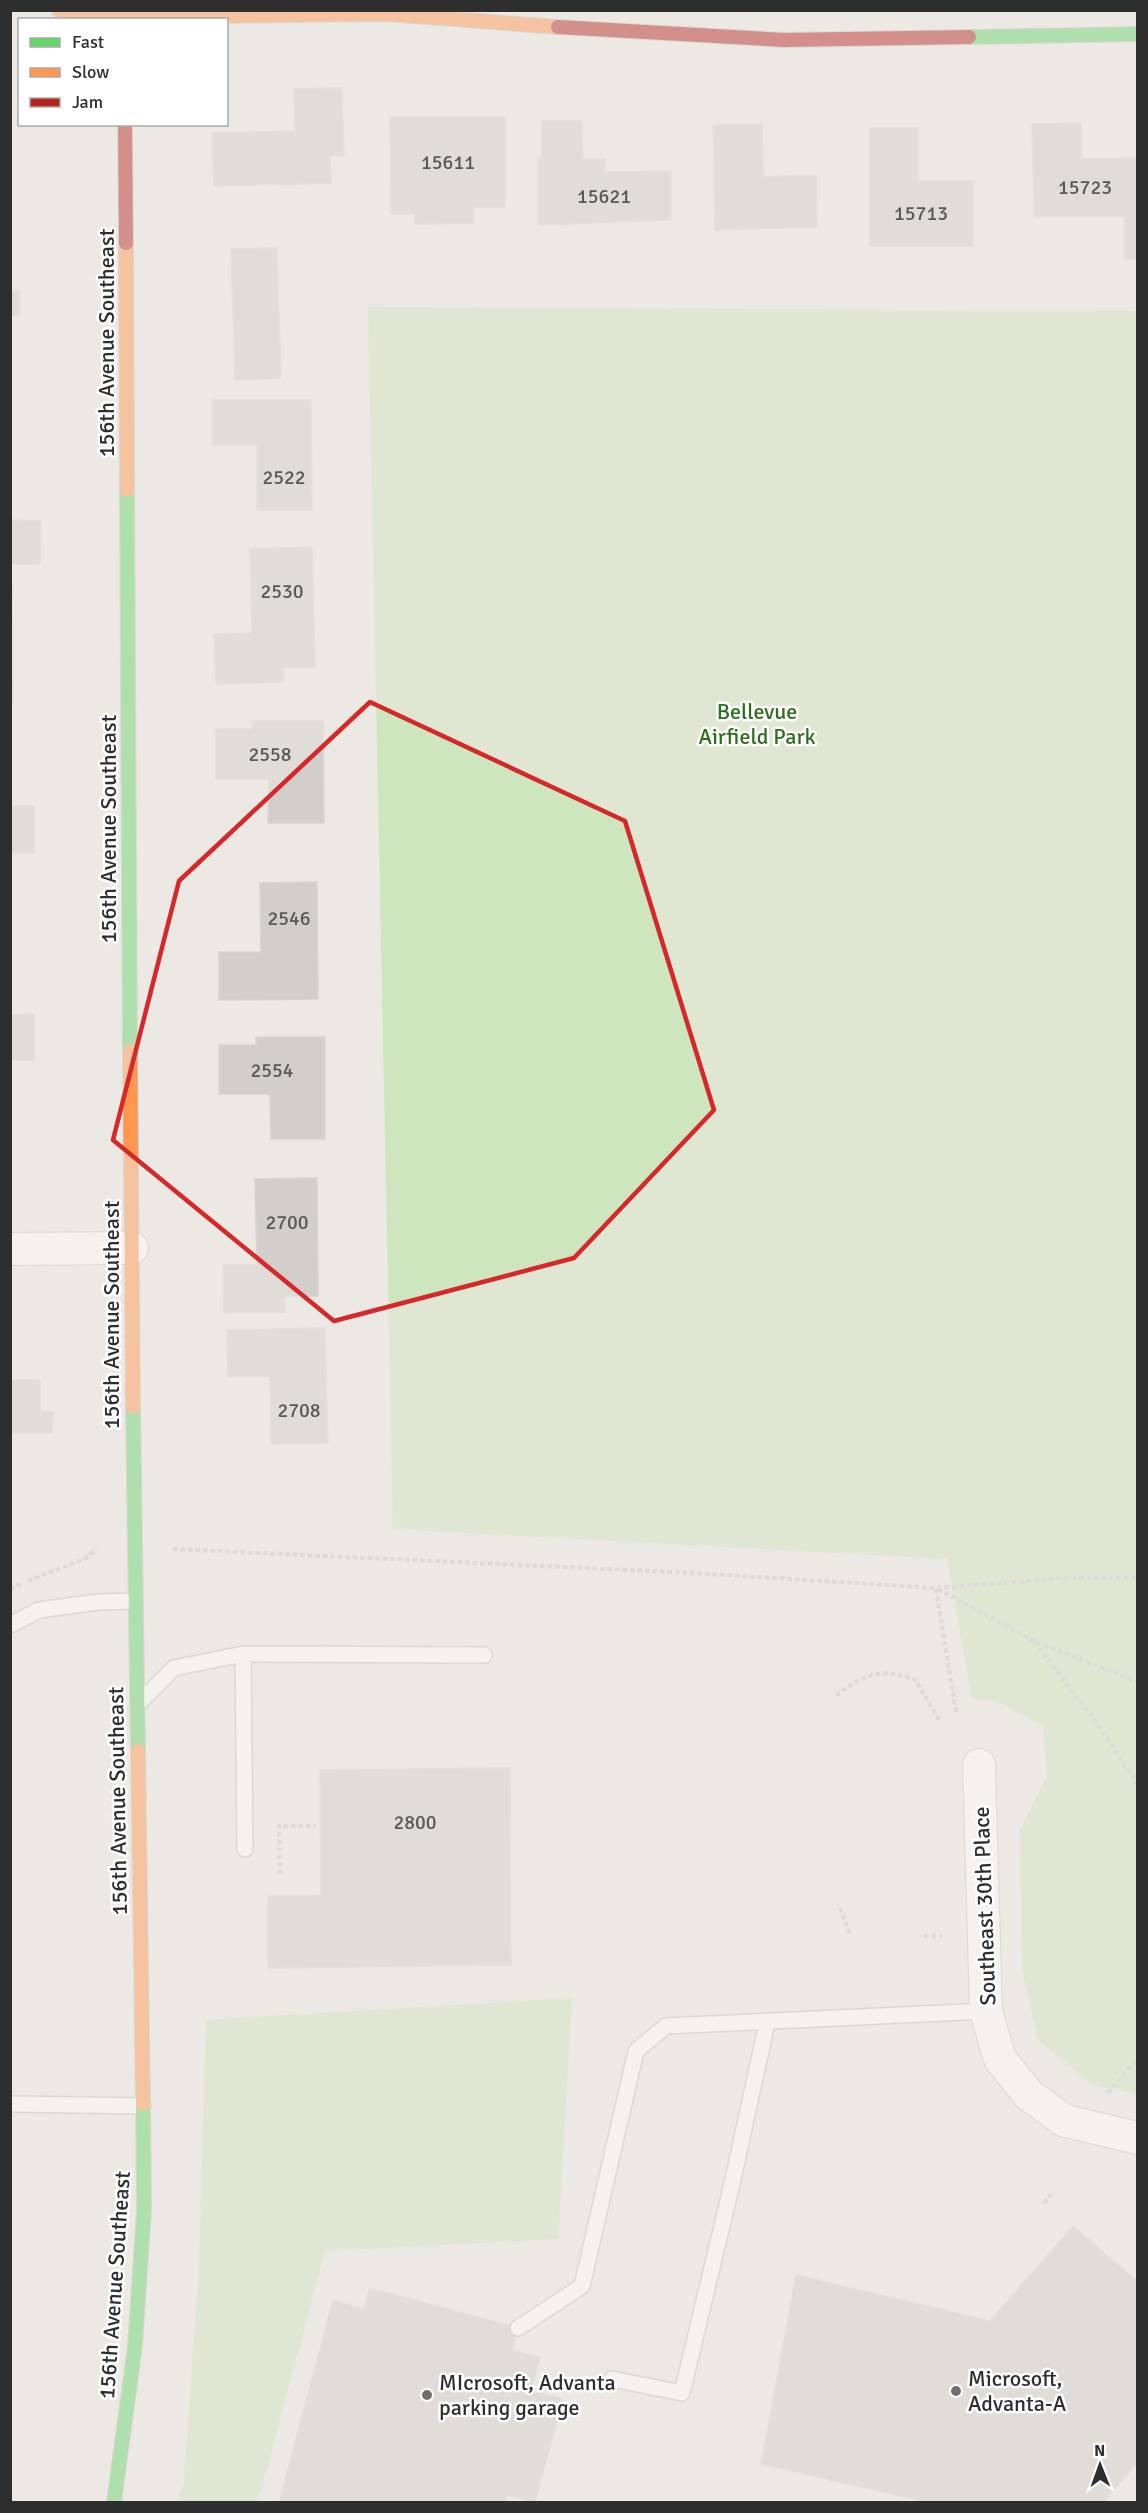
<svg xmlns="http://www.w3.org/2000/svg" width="1148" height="2513" font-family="Signika,sans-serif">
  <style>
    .green { fill: #cee6be }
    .building { fill: #d1cecb; stroke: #d7d4d0; stroke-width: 1.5 }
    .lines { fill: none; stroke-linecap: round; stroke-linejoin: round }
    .lane-casing { stroke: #c5c4c5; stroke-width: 18 }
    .street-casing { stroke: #c5c4c5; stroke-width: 34 }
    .fast-casing { stroke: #c5c4c5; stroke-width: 16 }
    .slow-casing { stroke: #c5c4c5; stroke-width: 16 }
    .jam-casing { stroke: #c5c4c5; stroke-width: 16 }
    .path { stroke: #c9c9c8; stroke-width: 4; stroke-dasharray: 4.5 3; stroke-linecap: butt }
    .lane { stroke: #fcfcfb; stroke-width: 15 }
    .street { stroke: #fcfcfb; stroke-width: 32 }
    .fast { stroke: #63d668; stroke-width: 14 }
    .slow { stroke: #ff974d; stroke-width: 14 }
    .jam { stroke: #b3261e; stroke-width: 14 }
    .marked { fill: none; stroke: #d62828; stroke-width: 4.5; stroke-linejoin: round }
    .poi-dot { fill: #706f6e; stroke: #fff; stroke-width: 2 }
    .labels { text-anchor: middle; stroke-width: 5; stroke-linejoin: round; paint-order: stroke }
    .number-label { font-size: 20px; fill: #585857 }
    .street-label { font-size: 22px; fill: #2e2e2e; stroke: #fff }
    .park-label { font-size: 22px; fill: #2c6e1b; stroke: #fff }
    .poi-label { font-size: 22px; fill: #2e2e2e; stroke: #fff; text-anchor: start }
  </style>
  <rect width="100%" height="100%" fill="#ece8e4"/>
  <!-- green -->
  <g class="green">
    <polygon points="368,307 1137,311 1137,2094 1093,2085 1038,2040 1022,1970 1020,1830 1047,1776 1043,1725 996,1701 972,1699 947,1559 393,1529"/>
    <polygon points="572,1998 558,2239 325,2251 258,2502 178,2502 184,2481 199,2269 206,2020"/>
  </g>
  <!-- building -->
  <g class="building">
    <polygon points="342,88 344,156 330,156 331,183 214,186 212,133 295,131 294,89"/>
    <polygon points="390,117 505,117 505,207 473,207 473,223 415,224 414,214 391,214"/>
    <polygon points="542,121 582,121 583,159 605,159 605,172 671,171 671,220 538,225 538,159 542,159"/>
    <polygon points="1081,123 1081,159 1138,158 1138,259 1125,259 1125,216 1034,217 1032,124"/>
    <polygon points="762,124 763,177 816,175 817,227 715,230 713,125"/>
    <polygon points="870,128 918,128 918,181 973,181 973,246 870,246"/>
    <polygon points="277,248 281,378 235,380 231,249"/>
    <rect x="10" y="291" width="9" height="25"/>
    <polygon points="213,400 311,400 312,510 257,510 257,445 213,445"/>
    <polygon points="10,520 41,521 40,564 10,564"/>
    <polygon points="312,547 315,667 283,668 283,682 216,684 214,634 252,633 250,549"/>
    <polygon points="10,584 12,584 13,703 10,703"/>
    <polygon points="253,721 323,721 324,823 268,823 269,779 216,779 216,729 253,729"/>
    <rect x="10" y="806" width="24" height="47"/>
    <polygon points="317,882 318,999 219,1000 219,952 261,952 260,883"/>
    <polygon points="34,1014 34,1060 10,1060 10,1015"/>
    <polygon points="256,1037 325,1037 325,1139 271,1139 270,1094 219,1094 219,1045 256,1045"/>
    <polygon points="317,1178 318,1296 285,1297 285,1312 224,1313 223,1265 257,1265 255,1179"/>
    <polygon points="325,1328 328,1443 271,1444 270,1376 228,1377 227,1330"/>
    <polygon points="10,1380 40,1380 40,1412 53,1412 52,1433 10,1433"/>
    <polygon points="510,1768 511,1965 268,1968 268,1896 321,1895 320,1770"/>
    <polygon points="1073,2226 1138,2282 1138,2462 1104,2502 927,2502 761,2464 796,2275 990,2321"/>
    <polygon points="370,2288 518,2328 512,2350 540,2357 531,2391 563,2399 535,2502 507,2495 505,2502 279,2502 333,2300 364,2309"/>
  </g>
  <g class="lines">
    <!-- lane casing -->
    <g class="lane-casing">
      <g id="lane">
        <polyline points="10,1625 39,1610 98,1602 135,1601"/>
        <polyline points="243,1654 245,1849"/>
        <polyline points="139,1703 174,1668 243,1654 484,1655"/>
        <polyline points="10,2104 143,2106"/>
        <polyline points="518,2328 582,2286 636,2051 666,2026 986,2011"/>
        <polyline points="612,2379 682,2393 732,2184 767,2023"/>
      </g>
    </g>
    <!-- street casing -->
    <g class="street-casing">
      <g id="street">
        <polyline points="10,1249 132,1248"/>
        <polyline points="979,1765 986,2011 1000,2059 1029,2095 1065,2121 1138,2138"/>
      </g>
    </g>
    <!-- fast casing -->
    <g class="fast-casing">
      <g id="fast">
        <polyline points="969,37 1138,34"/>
        <polyline points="127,490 130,1051"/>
        <polyline points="133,1407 138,1751"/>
        <polyline points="114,2502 135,2346 144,2210 143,2104"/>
      </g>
    </g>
    <!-- slow casing -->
    <g class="slow-casing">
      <g id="slow">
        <polyline points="59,10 125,17 387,14 558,27"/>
        <polyline points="126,243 127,490"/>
        <polyline points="130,1051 133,1407"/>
        <polyline points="138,1751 143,2104"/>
      </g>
    </g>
    <!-- jam casing -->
    <g class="jam-casing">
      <g id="jam">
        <polyline points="558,27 784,40 969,37"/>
        <polyline points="125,124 126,243"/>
      </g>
    </g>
    <!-- path -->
    <g class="path">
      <polyline points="173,1549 694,1573 936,1588 1066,1578 1138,1578"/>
      <polyline points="28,1581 86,1558 96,1549"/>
      <polyline points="10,1589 21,1584"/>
      <polyline points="936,1589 956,1712"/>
      <polyline points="938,1589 1034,1641 1138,1682"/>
      <polyline points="1034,1642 1097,1723 1138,1785"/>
      <path d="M836,1695C867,1674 880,1667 916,1680L940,1722"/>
      <polyline points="280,1874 279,1826 316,1826"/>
      <polyline points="840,1908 850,1935"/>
      <polyline points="924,1936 942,1936"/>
      <polyline points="1108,2093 1138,2058"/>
      <polyline points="1044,2203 1052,2193"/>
    </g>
    <!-- lane -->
    <use href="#lane" class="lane"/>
    <!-- street -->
    <use href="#street" class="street"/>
    <!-- fast -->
    <use href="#fast" class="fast"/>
    <!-- slow -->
    <use href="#slow" class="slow"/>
    <!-- jam -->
    <use href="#jam" class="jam"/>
  </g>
  <!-- marked area -->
  <path d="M0 0H1148V2513H0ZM370,702L625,821L714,1110L574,1258L334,1321L113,1140L179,881Z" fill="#ece8e4" fill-opacity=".55" fill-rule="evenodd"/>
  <path class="marked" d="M370,702L625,821L714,1110L574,1258L334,1321L113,1140L179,881Z"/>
  <!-- markers -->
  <g class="poi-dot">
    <circle cx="956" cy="2391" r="6"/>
    <circle cx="427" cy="2395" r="6"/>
  </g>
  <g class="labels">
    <!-- number labels -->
    <g class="number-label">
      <text x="448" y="169">15611</text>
      <text x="1085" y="194">15723</text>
      <text x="604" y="203">15621</text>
      <text x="921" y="220">15713</text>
      <text x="284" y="484">2522</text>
      <text x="282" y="598">2530</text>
      <text x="270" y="761">2558</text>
      <text x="289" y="925">2546</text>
      <text x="272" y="1077">2554</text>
      <text x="287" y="1229">2700</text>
      <text x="299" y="1417">2708</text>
      <text x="415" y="1829">2800</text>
    </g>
    <!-- street labels -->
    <g class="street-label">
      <text transform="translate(106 343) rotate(-90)" y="8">156th Avenue Southeast</text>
      <text transform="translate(108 829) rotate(-90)" y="8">156th Avenue Southeast</text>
      <text transform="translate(111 1315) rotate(-90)" y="8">156th Avenue Southeast</text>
      <text transform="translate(117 1801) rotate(-91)" y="8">156th Avenue Southeast</text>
      <text transform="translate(984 1906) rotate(-92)" y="8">Southeast 30th Place</text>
      <text transform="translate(114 2285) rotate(-86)" y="8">156th Avenue Southeast</text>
    </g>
    <!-- park labels -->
    <g class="park-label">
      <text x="757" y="719">Bellevue<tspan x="757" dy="25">Airfield Park</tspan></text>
    </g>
    <!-- poi labels -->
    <g class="poi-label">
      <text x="968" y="2386">Microsoft,<tspan x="968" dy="25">Advanta-A</tspan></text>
      <text x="439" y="2390">MIcrosoft, Advanta<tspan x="439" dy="25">parking garage</tspan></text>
    </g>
  </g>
  <!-- border -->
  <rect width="1148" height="2513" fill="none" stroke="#2e2e2e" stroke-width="24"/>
  <!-- legend -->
  <rect x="18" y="18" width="210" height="108" fill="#ffffff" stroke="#ababab" stroke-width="1.5"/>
  <rect x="30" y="38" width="30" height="9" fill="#63d668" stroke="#ababab" stroke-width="1.5"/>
  <text x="72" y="48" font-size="18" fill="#2e2e2e">Fast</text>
  <rect x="30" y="68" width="30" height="9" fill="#ff974d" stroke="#ababab" stroke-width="1.5"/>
  <text x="72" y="78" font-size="18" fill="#2e2e2e">Slow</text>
  <rect x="30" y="98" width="30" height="9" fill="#b3261e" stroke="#ababab" stroke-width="1.5"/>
  <text x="72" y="108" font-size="18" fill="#2e2e2e">Jam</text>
  <!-- north arrow -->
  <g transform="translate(1100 2465) rotate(359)" stroke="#ffffff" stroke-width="4.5" paint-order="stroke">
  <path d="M0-4.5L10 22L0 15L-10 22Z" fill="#2e2e2e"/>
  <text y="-9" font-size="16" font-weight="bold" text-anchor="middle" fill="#2e2e2e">N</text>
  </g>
</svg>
